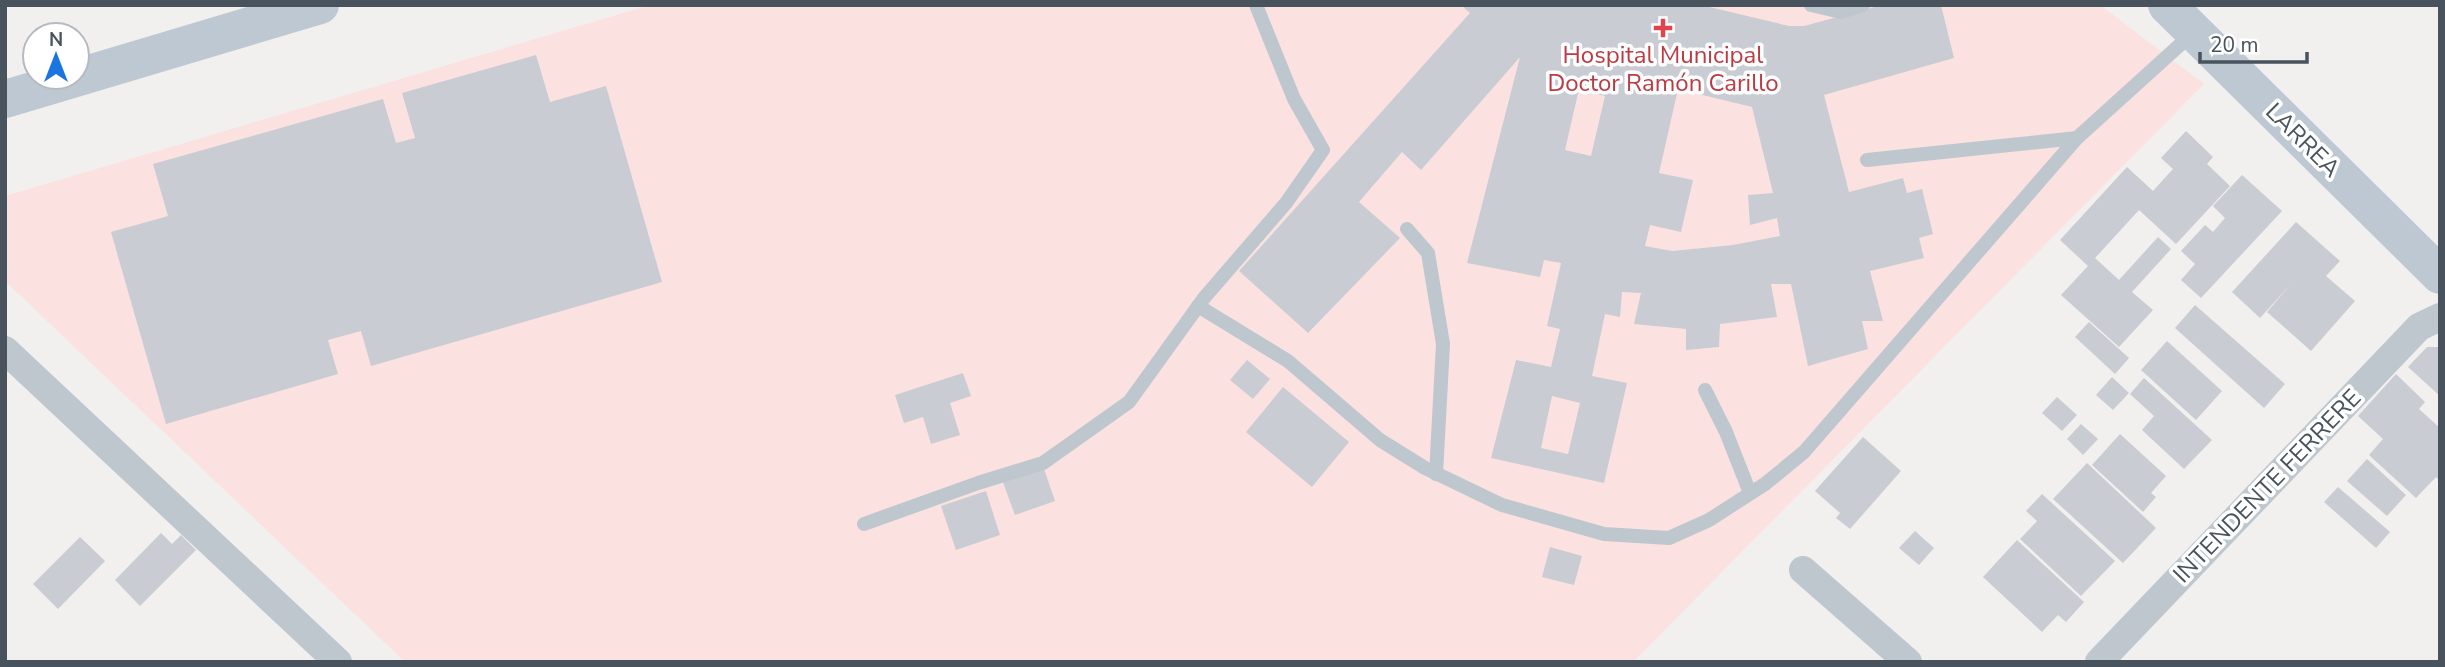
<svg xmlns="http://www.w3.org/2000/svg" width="2445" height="667" font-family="'Nunito Sans',sans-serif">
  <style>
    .medical { fill: #fbe2e1 }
    .building { fill: #c9ccd2; fill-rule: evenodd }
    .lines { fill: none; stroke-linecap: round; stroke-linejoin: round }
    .lane { stroke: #bec7ce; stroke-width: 14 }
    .street { stroke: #bec7ce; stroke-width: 28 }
    .secondary { stroke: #bdc8d3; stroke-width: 38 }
    .health-dot { fill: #e0444e; stroke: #fff; stroke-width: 2.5 }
    .labels { text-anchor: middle; stroke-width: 7; stroke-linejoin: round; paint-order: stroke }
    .health-label { font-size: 24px; fill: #be3a42; stroke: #fff }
    .street-label { font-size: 24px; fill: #48535d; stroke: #fff }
  </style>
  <rect width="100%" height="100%" fill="#f2efef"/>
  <!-- medical -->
  <polygon class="medical" points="650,5 2100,5 2204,84 1633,662 405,662 5,281 5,196"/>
  <!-- building -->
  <g class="building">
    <path d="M1461,5H1701L1789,26H1804L1882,5H1941L1954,58L1824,95L1849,192L1903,178L1907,193L1922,189L1933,234L1919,238L1924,258L1870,271L1883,321H1862L1868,349L1808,366L1791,284H1771L1777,317L1720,324L1719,347L1686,350V329L1634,324L1641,293L1622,292L1620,317L1605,314L1592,376L1627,383L1604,483L1491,458L1516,360L1551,367L1560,329L1547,326L1561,263L1544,260L1540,277L1467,263L1520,57L1421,170L1402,152L1359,202L1400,238L1308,333L1239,271L1470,13ZM1579,89L1605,96L1591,156L1565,150ZM1678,89L1752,107L1773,193L1748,195L1750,225L1777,218L1780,236L1733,245L1672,251L1645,246L1650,225L1681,232L1693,180L1659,173ZM1552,396L1580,403L1568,454L1541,448Z"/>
    <polygon points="536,55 550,102 606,86 662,282 371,366 361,331 328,340 338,374 166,424 111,232 168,216 153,164 383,99 396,143 415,138 402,93"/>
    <polygon points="2186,131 2213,157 2207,164 2230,186 2176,244 2139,210 2095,258 2119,280 2158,237 2171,249 2132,292 2153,310 2119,347 2061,295 2088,266 2060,240 2127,167 2153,191 2173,169 2161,158"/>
    <polygon points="2242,175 2282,211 2201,298 2181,280 2195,264 2181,251 2205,225 2213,232 2225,218 2213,206"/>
    <polygon points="2296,222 2340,261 2326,276 2355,301 2311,351 2267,312 2291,284 2260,318 2232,292"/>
    <polygon points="2195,305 2285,384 2264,408 2175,328"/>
    <polygon points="2089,322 2129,358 2115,374 2075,337"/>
    <polygon points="2167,341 2222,391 2196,420 2141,370"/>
    <polygon points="2427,347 2440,347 2440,396 2408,367"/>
    <polygon points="1247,360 1270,379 1253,399 1230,380"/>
    <polygon points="963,373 971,396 950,403 960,435 931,444 923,417 904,423 895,395"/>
    <polygon points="2396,374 2425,402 2419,409 2440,428 2440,481 2436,477 2416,498 2369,455 2383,439 2358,416"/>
    <polygon points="2112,377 2129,393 2113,410 2096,395"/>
    <polygon points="2144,378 2212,440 2184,469 2142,430 2154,416 2130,394"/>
    <polygon points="1283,387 1349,442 1312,487 1246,432"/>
    <polygon points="2057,397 2077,415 2062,431 2042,413"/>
    <polygon points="2081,424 2098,439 2083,455 2067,439"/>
    <polygon points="2120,434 2166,476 2151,493 2156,497 2143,512 2092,465"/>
    <polygon points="1863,437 1901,471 1850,529 1836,518 1840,513 1815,491"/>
    <polygon points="2367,459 2406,495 2387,516 2347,481"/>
    <polygon points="2087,463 2156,528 2123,563 2053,499"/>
    <polygon points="1043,466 1055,501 1015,515 1002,480"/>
    <polygon points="2338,487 2390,532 2376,548 2324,502"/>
    <polygon points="986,491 1000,535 956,550 941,506"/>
    <polygon points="2042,494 2115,561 2081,596 2020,539 2037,521 2026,511"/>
    <polygon points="1915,531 1934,548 1919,565 1899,548"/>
    <polygon points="161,533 172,544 181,535 196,550 140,606 115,580"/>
    <polygon points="80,537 105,561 58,609 33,584"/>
    <polygon points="2017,540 2084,602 2066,622 2058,615 2042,632 1983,577"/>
    <polygon points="1550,547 1582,556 1574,585 1542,577"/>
  </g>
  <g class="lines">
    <!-- lane -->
    <g class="lane">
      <polyline points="1811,5 1841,12 1863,5"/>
      <polyline points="1867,160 2077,138 2193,33"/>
      <polyline points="1407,229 1428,253 1443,344 1436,474"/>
      <polyline points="1198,306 1288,361 1380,440 1425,468 1502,505 1604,534 1669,538 1709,520 1765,484 1804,452 2077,138"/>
      <polyline points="1705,390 1726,432 1750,493"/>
      <polyline points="864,524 978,483 1043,463 1129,402 1204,298 1286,203 1323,150 1294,99 1256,5"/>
    </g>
    <!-- street -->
    <g class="street">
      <polyline points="5,350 338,662"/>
      <polyline points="1803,570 1908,662"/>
      <polyline points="2099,662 2419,327 2440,317"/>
    </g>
    <!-- secondary -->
    <g class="secondary">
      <polyline points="2167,5 2440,275"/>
      <polyline points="5,99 320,5"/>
    </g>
  </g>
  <!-- markers -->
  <path class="health-dot" d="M1659.5 17.5h7v7h7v7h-7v7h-7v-7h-7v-7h7z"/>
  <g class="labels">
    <!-- health labels -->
    <g class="health-label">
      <text x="1663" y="63">Hospital Municipal<tspan x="1663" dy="28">Doctor Ramón Carillo</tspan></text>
    </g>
    <!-- street labels -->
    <g class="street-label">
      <text transform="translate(2303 140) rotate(45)" y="8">LARREA</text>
      <text transform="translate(2267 486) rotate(-46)" y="8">INTENDENTE FERRERE</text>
    </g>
  </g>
  <!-- border -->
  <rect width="2445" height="667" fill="none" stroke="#48535d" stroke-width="14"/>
  <!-- north arrow -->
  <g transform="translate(56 56)"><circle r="33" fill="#ffffff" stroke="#b6babe" stroke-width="2"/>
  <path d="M0-5L12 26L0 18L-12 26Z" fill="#1c74e0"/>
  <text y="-10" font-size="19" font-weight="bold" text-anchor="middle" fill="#48535d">N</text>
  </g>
  <!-- scale -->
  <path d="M2200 52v10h107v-10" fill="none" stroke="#48535d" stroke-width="3.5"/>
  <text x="2210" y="52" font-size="21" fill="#48535d" stroke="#ffffff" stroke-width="5" paint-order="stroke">20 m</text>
</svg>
